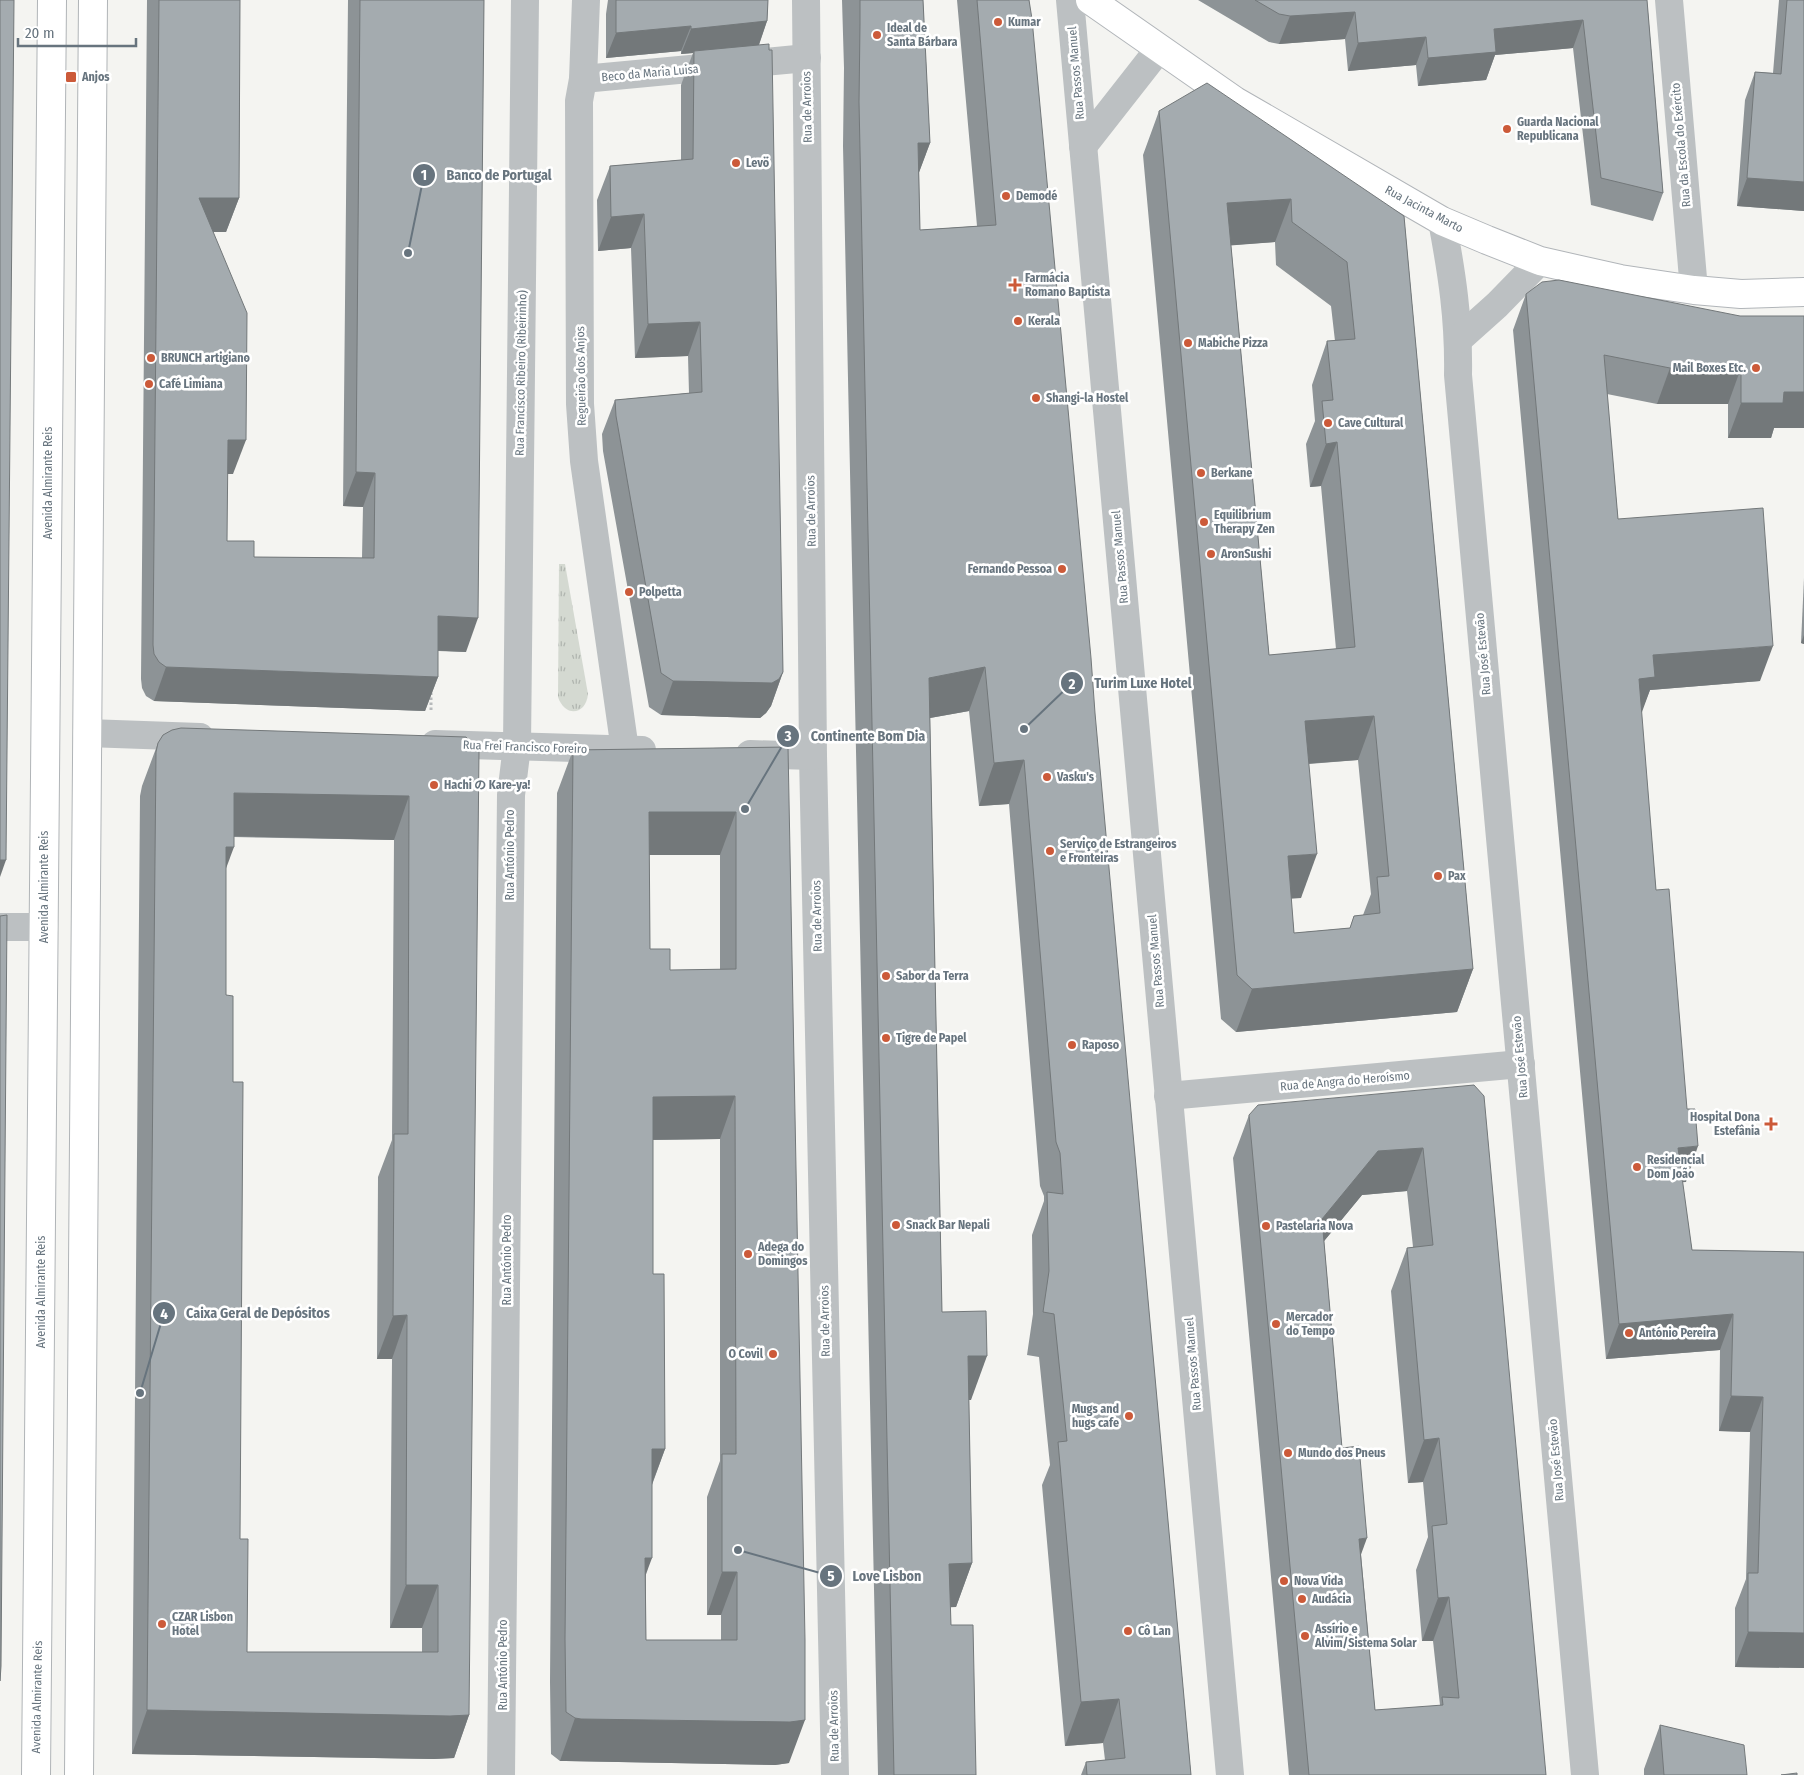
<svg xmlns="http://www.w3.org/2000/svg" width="1804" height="1775" font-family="'Fira Sans Condensed','Noto Sans JP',sans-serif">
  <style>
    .grass { fill: url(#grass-tufts) }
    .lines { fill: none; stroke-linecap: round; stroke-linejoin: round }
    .secondary-casing { stroke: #b1b5b9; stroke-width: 30 }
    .primary-casing { stroke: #b0b4b7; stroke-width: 30 }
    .path { stroke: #b6b9bb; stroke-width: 3; stroke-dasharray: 2.5 2.5; stroke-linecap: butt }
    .minor { stroke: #bcc0c2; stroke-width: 28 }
    .secondary { stroke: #fff; stroke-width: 28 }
    .primary { stroke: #fff; stroke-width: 28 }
    .wall { fill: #8d9396; fill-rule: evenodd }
    .shaded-wall { fill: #73787a }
    .building { fill: #a4abaf; stroke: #73787a; fill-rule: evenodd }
    .poi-dot { fill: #cc5a39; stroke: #fff; stroke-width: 2 }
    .labels { text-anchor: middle; stroke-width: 5; stroke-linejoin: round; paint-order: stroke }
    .poi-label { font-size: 12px; font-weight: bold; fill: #67747e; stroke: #fff; text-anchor: start }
    .street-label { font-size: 12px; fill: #67747e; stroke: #fff }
    .leader { fill: none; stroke: #67747e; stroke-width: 2 }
    .callout-dot { fill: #67747e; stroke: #fff; stroke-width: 2 }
    .mark-label { font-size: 15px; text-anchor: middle; font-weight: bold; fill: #fff }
    .callout-label { font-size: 14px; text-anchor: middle; font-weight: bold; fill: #67747e; stroke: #fff; stroke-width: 5; stroke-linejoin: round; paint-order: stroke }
  </style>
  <defs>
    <pattern id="grass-tufts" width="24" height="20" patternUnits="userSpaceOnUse" patternTransform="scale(1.25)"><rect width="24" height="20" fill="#d4d9d1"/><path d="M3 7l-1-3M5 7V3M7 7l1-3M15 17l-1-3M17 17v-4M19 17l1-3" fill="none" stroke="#b0b5af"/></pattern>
  </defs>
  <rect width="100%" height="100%" fill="#f4f4f1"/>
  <!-- grass -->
  <path class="grass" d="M559,564H565L588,694C586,715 565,718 558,697Z"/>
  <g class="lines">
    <!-- secondary casing -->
    <g class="secondary-casing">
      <polyline id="secondary" points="1090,0 1235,101 1442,221 1487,240 1540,261 1620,279 1694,290 1741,294 1804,292"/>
    </g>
    <!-- primary casing -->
    <g class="primary-casing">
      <g id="primary">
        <polyline points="36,1775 52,0"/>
        <polyline points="79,1775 93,0"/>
      </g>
    </g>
    <!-- path -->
    <polyline class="path" points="431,710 431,690"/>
    <!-- minor -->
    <g class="minor">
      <polyline points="586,0 583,79 579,101 580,404 584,461 625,750"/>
      <polyline points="806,0 813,756 835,1775"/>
      <polyline points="1070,0 1230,1775"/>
      <polyline points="1669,0 1694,290"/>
      <polyline points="583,79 807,58"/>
      <polyline points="1083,146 1159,49"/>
      <path d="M1442,221C1452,274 1459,320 1458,375L1585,1775"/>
      <polyline points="1459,339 1497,305 1540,261"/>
      <polyline points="87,733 200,737"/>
      <polyline points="435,744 642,750"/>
      <polyline points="750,754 813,756"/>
      <polyline points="0,927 44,927"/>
      <polyline points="1168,1096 1521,1064"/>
      <polyline points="501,1775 511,795 517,746 525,0"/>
    </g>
    <!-- secondary -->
    <use href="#secondary" class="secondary"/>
    <!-- primary -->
    <use href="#primary" class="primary"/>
  </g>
  <!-- wall -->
  <g class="wall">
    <polygon points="147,0 240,0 239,198 226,232 213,232 233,474 227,474 227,541 254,557 362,558 363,507 343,506 348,0 484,0 466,652 438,651 438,677 425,711 154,701 146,696 142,688 141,679"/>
    <polygon points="608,0 768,0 767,21 759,45 783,672 771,706 766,713 760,718 661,715 649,707 603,451 602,434 615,400 689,393 688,356 635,358 631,248 598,251 597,200 610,166 681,160 681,85 693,53 681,54 681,51 606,58 606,14"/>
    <polygon points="842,0 923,0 930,143 919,172 920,230 977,226 957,0 1029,0 1191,1775 1081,1775 1086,1762 1105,1760 1103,1743 1065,1746 1042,1485 1050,1465 1039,1357 1027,1355 1033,1314 1032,1235 1044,1201 1044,1196 1040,1186 1009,804 979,806 969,711 930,718 942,1312 971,1400 969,1400 972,1563 956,1607 950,1607 951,1625 976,1775 878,1775 843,146 844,68"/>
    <polygon points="1198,0 1647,0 1663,193 1653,221 1591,205 1573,48 1495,55 1486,80 1418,86 1416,65 1348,71 1345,39 1279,44 1269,42"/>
    <polygon points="1779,0 1804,0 1804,211 1737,206 1745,100 1755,72 1773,73"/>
    <path d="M1159,111L1404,216L1473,969L1457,1012L1236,1032L1221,1019L1143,155ZM1275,242L1276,265L1331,306L1335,341H1327L1312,385L1315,421L1306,444L1310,487L1321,486L1336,649L1269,655L1231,245ZM1358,760L1371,894L1363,915L1354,916L1350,928L1294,933L1291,898H1301L1309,764Z"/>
    <polygon points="1526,294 1740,316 1804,316 1804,428 1774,428 1771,438 1728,438 1728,404 1657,404 1607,394 1618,519 1760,681 1650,690 1641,712 1656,890 1686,1182 1682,1182 1692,1250 1804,1252 1804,1668 1735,1667 1735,1608 1746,1579 1750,1432 1719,1431 1720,1350 1606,1359 1513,330"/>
    <polygon points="1804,578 1804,644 1801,643"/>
    <path d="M466,737L469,1715L454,1758L434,1759L132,1754L140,796L142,786L158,743ZM234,837L394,840L392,1140L378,1177L377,1359H392L390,1628H422V1652H247L240,1539L233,1082L226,995V867Z"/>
    <path d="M788,747L789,1763L775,1765L566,1761H560L551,1754L550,1682L557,793L573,750ZM649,855H720V970H670L650,949ZM720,1139V1461L707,1497V1615H721V1640H646V1575L652,1485L665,1449L653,1274V1140Z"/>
    <path d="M1474,1085L1546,1775H1289L1233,1158L1249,1115ZM1407,1191L1413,1247L1407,1248L1391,1291L1408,1483L1423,1482L1428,1537L1416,1570L1422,1641H1433L1440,1705L1439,1706L1375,1710L1361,1554L1342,1448L1324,1241L1362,1195Z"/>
    <polygon points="1660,1725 1747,1775 1644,1775 1644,1769"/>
  </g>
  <!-- shaded-wall -->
  <g class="shaded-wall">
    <polygon points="1355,12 1345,39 1279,44 1290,16"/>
    <polygon points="1583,20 1573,48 1495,55 1486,80 1418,86 1428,58 1494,29"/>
    <polygon points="767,21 758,47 694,51 693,53 681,54 691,29"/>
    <polygon points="691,26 681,51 606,58 616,33"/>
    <polygon points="1426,37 1416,65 1348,71 1358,43"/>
    <polygon points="918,143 930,143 914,186"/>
    <polygon points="1747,178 1804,182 1804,211 1737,206"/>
    <polygon points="199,198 239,198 226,232 187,232"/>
    <polygon points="1291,199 1275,242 1211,247 1227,203"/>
    <polygon points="644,214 631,248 598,251 611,217"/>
    <polygon points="700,322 688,356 635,358 648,324"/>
    <polygon points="1670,368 1741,368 1728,404 1657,404"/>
    <polygon points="1784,392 1804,392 1804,428 1774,428 1771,438 1728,438 1741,403"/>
    <polygon points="228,440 246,440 233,474 215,474"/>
    <polygon points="1337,442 1321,486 1310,487 1326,444"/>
    <polygon points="356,472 375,473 363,507 343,506"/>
    <polygon points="438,616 478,618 466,652 426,650"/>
    <polygon points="1804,635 1804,644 1801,643"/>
    <polygon points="1773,646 1760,681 1650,690 1642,712 1626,714 1639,679 1653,655"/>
    <polygon points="166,667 438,677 425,711 154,701"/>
    <polygon points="985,667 969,711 913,721 929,678"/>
    <polygon points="783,672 771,706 766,713 760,718 661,715 673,681"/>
    <polygon points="1374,716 1358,760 1289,765 1305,721"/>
    <polygon points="1024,760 1009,804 979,806 994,763"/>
    <polygon points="234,793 409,796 394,840 218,836"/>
    <polygon points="649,812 736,812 720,855 634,855"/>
    <polygon points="226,847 234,847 218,890"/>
    <polygon points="1317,854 1301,898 1272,900 1288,856"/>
    <polygon points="0,860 6,860 0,877"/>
    <polygon points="1473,969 1457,1012 1236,1032 1252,989"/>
    <polygon points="735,1096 720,1139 637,1140 653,1097"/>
    <polygon points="1698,1146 1686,1182 1665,1183 1678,1148"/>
    <polygon points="1423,1148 1407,1191 1362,1195 1306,1263 1322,1219 1378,1151"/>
    <polygon points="1733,1314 1720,1350 1606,1359 1619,1324"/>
    <polygon points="407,1315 392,1359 377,1359 393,1316"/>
    <polygon points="968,1356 987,1356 971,1400 952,1400"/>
    <polygon points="1731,1396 1763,1397 1750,1432 1719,1431"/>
    <polygon points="1439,1438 1423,1482 1408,1483 1424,1440"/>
    <polygon points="652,1449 665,1449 649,1492"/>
    <polygon points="1367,1538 1351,1582 1359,1539"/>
    <polygon points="645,1558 652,1558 636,1601"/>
    <polygon points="972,1563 956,1607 934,1608 949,1564"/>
    <polygon points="722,1572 737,1572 721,1615 707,1615"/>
    <polygon points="406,1585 438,1585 422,1628 390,1628"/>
    <polygon points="1449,1597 1433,1641 1422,1641 1438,1598"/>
    <polygon points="1748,1632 1804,1633 1804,1668 1735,1667"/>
    <polygon points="1119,1699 1103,1743 1065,1746 1081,1702"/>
    <polygon points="147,1710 469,1715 454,1758 434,1759 132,1754"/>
    <polygon points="575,1718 805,1720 789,1763 775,1765 566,1761 560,1761"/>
  </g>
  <!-- building -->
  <g class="building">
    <polygon points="0,0 14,0 6,860 0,860"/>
    <polygon points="159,0 240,0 239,198 199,198 247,313 246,440 228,440 227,541 254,541 254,557 374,558 375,473 356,472 360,0 484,0 478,618 438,616 438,677 166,667 159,662 154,654 153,645"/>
    <polygon points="616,0 768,0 767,21 691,29 691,26 616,33"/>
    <polygon points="860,0 923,0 930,143 918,143 920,230 996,225 977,0 1029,0 1032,19 1091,658 1095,713 1191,1775 1087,1775 1086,1762 1125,1758 1119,1699 1081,1702 1058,1442 1067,1441 1054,1314 1043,1312 1049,1271 1047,1192 1063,1194 1060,1153 1056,1142 1024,760 994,763 985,667 929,678 942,1312 986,1311 987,1356 968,1356 972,1563 949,1564 951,1625 973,1625 976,1775 894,1775 859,102 860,24"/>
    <polygon points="1255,0 1647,0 1663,193 1601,178 1583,20 1494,29 1496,52 1428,58 1426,37 1358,43 1355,12 1290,16 1279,14"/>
    <polygon points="1787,0 1804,0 1804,182 1747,178 1755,72 1781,74"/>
    <polygon points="769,44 769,50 772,50 783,672 779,679 772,683 673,681 661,673 616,416 615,400 702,392 700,322 648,324 644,214 611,217 610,166 693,159 694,51"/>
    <path d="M1207,83L1404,216L1473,969L1252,989L1237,975L1159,111ZM1291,199L1292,222L1347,262L1355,339L1327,341L1333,400L1322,401L1326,444L1337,442L1355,647L1269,655L1227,203ZM1374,716L1389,876L1377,877L1380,913L1354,916L1350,928L1294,933L1288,856L1317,854L1305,721Z"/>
    <polygon points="1559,280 1740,316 1804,316 1804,392 1784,392 1783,403 1741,403 1741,368 1670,368 1604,355 1618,519 1763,508 1773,646 1653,655 1655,677 1639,679 1656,890 1669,889 1687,1109 1695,1109 1698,1146 1678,1148 1692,1250 1804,1252 1804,1633 1748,1632 1748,1573 1758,1573 1763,1397 1731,1396 1733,1314 1619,1324 1526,294 1542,282"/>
    <path d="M181,728L466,737L479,751L469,1715L450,1716L147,1710L156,752L158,743L163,735L172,730ZM234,793L409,796L408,1134H394L393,1316L407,1315L406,1585H438V1652H247L248,1539H240L243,1082H233V996L226,995V847H234Z"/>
    <path d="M788,747L805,1640V1720L790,1722L581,1719L575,1718L566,1712L565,1639L573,750ZM649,812H736V969L670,970V949H650ZM735,1096L736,1454H722V1572H737V1640H646L645,1558H652V1449H665L664,1274H653V1097Z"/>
    <polygon points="7,915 1,1666 0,1681 0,916"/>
    <path d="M1474,1085L1484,1096L1546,1775H1309L1249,1115L1258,1105ZM1423,1148L1433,1245L1407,1248L1424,1440L1439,1438L1447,1524L1432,1526L1438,1598L1449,1597L1459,1698L1442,1697L1443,1705L1375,1710L1359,1539L1367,1538L1359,1446L1342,1448L1322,1219L1378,1151Z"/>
    <polygon points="1660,1725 1744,1745 1747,1775 1664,1775"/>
    <polygon points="1797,1773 1797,1775 1781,1775"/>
  </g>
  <!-- markers -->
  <g class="poi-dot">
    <circle cx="998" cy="22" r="5"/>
    <circle cx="877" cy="35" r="5"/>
    <rect x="65" y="71" width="12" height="12" rx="2.5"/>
    <circle cx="1507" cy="129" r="5"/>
    <circle cx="736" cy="163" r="5"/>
    <circle cx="1006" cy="196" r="5"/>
    <path d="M1012.5 277.5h5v5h5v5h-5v5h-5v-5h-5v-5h5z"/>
    <circle cx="1018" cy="321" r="5"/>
    <circle cx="1188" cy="343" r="5"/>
    <circle cx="151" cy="358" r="5"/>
    <circle cx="1756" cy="368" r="5"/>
    <circle cx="149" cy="384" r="5"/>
    <circle cx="1036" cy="398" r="5"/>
    <circle cx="1328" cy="423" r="5"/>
    <circle cx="1201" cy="473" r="5"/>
    <circle cx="1204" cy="522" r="5"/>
    <circle cx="1211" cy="554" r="5"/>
    <circle cx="1062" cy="569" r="5"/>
    <circle cx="629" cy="592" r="5"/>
    <circle cx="1047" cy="777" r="5"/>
    <circle cx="434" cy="785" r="5"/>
    <circle cx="1050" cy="851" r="5"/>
    <circle cx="1438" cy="876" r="5"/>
    <circle cx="886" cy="976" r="5"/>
    <circle cx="886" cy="1038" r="5"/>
    <circle cx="1072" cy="1045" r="5"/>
    <path d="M1768.5 1116.5h5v5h5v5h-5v5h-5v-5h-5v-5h5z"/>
    <circle cx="1637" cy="1167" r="5"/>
    <circle cx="896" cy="1225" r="5"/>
    <circle cx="1266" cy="1226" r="5"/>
    <circle cx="748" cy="1254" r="5"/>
    <circle cx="1276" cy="1324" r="5"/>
    <circle cx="1629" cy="1333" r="5"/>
    <circle cx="773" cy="1354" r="5"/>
    <circle cx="1129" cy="1416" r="5"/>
    <circle cx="1288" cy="1453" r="5"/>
    <circle cx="1284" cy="1581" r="5"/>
    <circle cx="1302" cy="1599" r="5"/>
    <circle cx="162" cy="1624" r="5"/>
    <circle cx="1128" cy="1631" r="5"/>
    <circle cx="1305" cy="1636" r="5"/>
  </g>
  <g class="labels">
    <!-- poi labels -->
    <g class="poi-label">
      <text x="1008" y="26">Kumar</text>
      <text x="887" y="32">Ideal de<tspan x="887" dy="14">Santa Bárbara</tspan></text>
      <text x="82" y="81">Anjos</text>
      <text x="1517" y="126">Guarda Nacional<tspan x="1517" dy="14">Republicana</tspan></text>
      <text x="746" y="167">Levö</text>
      <text x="1016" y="200">Demodé</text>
      <text x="1025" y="282">Farmácia<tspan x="1025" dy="14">Romano Baptista</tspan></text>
      <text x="1028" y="325">Kerala</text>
      <text x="1198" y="347">Mabiche Pizza</text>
      <text x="161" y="362">BRUNCH artigiano</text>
      <text x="1746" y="372" text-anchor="end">Mail Boxes Etc.</text>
      <text x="159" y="388">Café Limiana</text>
      <text x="1046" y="402">Shangi-la Hostel</text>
      <text x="1338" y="427">Cave Cultural</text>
      <text x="1211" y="477">Berkane</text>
      <text x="1214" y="519">Equilibrium<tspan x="1214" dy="14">Therapy Zen</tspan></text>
      <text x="1221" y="558">AronSushi</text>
      <text x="1052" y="573" text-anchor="end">Fernando Pessoa</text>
      <text x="639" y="596">Polpetta</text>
      <text x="1057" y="781">Vasku's</text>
      <text x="444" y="789">Hachi の Kare-ya!</text>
      <text x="1060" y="848">Serviço de Estrangeiros<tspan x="1060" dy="14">e Fronteiras</tspan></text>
      <text x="1448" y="880">Pax</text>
      <text x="896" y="980">Sabor da Terra</text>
      <text x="896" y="1042">Tigre de Papel</text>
      <text x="1082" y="1049">Raposo</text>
      <text x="1760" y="1121" text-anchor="end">Hospital Dona<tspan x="1760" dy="14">Estefânia</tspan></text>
      <text x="1647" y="1164">Residencial<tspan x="1647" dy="14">Dom João</tspan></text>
      <text x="906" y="1229">Snack Bar Nepali</text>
      <text x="1276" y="1230">Pastelaria Nova</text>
      <text x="758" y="1251">Adega do<tspan x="758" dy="14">Domingos</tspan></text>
      <text x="1286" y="1321">Mercador<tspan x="1286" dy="14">do Tempo</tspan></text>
      <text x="1639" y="1337">António Pereira</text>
      <text x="763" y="1358" text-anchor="end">O Covil</text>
      <text x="1119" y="1413" text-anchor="end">Mugs and<tspan x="1119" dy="14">hugs cafe</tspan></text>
      <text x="1298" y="1457">Mundo dos Pneus</text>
      <text x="1294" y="1585">Nova Vida</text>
      <text x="1312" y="1603">Audácia</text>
      <text x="172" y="1621">CZAR Lisbon<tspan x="172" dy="14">Hotel</tspan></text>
      <text x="1315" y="1633">Assírio e<tspan x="1315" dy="14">Alvim/Sistema Solar</tspan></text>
      <text x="1138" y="1635">Cô Lan</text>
    </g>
    <!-- street labels -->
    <g class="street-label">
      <text transform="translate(650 73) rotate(-5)" y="4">Beco da Maria Luisa</text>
      <text transform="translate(1076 73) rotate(-95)" y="4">Rua Passos Manuel</text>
      <text transform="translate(807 107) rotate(-91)" y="4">Rua de Arroios</text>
      <text transform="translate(1681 145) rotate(-95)" y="4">Rua da Escola do Exército</text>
      <text transform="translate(1424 209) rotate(28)" y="4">Rua Jacinta Marto</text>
      <text transform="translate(521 373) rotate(-89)" y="4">Rua Francisco Ribeiro (Ribeirinho)</text>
      <text transform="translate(581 376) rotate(-91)" y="4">Regueirão dos Anjos</text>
      <text transform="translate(48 483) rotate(-90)" y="4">Avenida Almirante Reis</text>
      <text transform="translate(811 511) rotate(-91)" y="4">Rua de Arroios</text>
      <text transform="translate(1120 557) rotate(-95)" y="4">Rua Passos Manuel</text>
      <text transform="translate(1483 654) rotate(-95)" y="4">Rua José Estevão</text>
      <text transform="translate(525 747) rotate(2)" y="4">Rua Frei Francisco Foreiro</text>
      <text transform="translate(510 855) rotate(-90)" y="4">Rua António Pedro</text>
      <text transform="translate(44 887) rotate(-90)" y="4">Avenida Almirante Reis</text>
      <text transform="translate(817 916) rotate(-91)" y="4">Rua de Arroios</text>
      <text transform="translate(1156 961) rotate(-95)" y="4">Rua Passos Manuel</text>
      <text transform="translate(1520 1057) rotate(-95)" y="4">Rua José Estevão</text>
      <text transform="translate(1345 1081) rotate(-5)" y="4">Rua de Angra do Heroísmo</text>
      <text transform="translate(507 1260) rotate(-90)" y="4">Rua António Pedro</text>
      <text transform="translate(41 1292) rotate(-90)" y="4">Avenida Almirante Reis</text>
      <text transform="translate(825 1321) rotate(-91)" y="4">Rua de Arroios</text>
      <text transform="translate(1193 1364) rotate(-95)" y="4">Rua Passos Manuel</text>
      <text transform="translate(1556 1460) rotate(-95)" y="4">Rua José Estevão</text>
      <text transform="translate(503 1665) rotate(-90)" y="4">Rua António Pedro</text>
      <text transform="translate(37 1697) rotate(-89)" y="4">Avenida Almirante Reis</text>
      <text transform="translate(834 1726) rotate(-91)" y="4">Rua de Arroios</text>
    </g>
  </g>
  <!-- callouts -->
  <path class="leader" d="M408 253L424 175M1024 729L1072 683M745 809L788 736M140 1393L164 1313M738 1550L831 1576"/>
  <g class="callout-dot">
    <circle cx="408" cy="253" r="5"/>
    <circle cx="1024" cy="729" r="5"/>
    <circle cx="745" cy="809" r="5"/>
    <circle cx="140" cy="1393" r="5"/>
    <circle cx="738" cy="1550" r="5"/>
    <circle cx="424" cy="175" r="12"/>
    <circle cx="1072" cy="683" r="12"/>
    <circle cx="788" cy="736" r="12"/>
    <circle cx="164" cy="1313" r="12"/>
    <circle cx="831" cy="1576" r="12"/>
  </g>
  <g class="mark-label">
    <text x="424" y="180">1</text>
    <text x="1072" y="689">2</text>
    <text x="788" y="741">3</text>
    <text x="164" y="1319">4</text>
    <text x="831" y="1581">5</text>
  </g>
  <g class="callout-label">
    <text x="499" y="180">Banco de Portugal</text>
    <text x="1143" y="688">Turim Luxe Hotel</text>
    <text x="868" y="741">Continente Bom Dia</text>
    <text x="258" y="1318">Caixa Geral de Depósitos</text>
    <text x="887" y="1581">Love Lisbon</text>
  </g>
  <!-- scale -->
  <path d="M18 38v8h118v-8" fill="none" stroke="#67747e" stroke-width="2.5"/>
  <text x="25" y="38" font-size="15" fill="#67747e" stroke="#ffffff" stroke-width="4" paint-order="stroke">20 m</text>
</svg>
